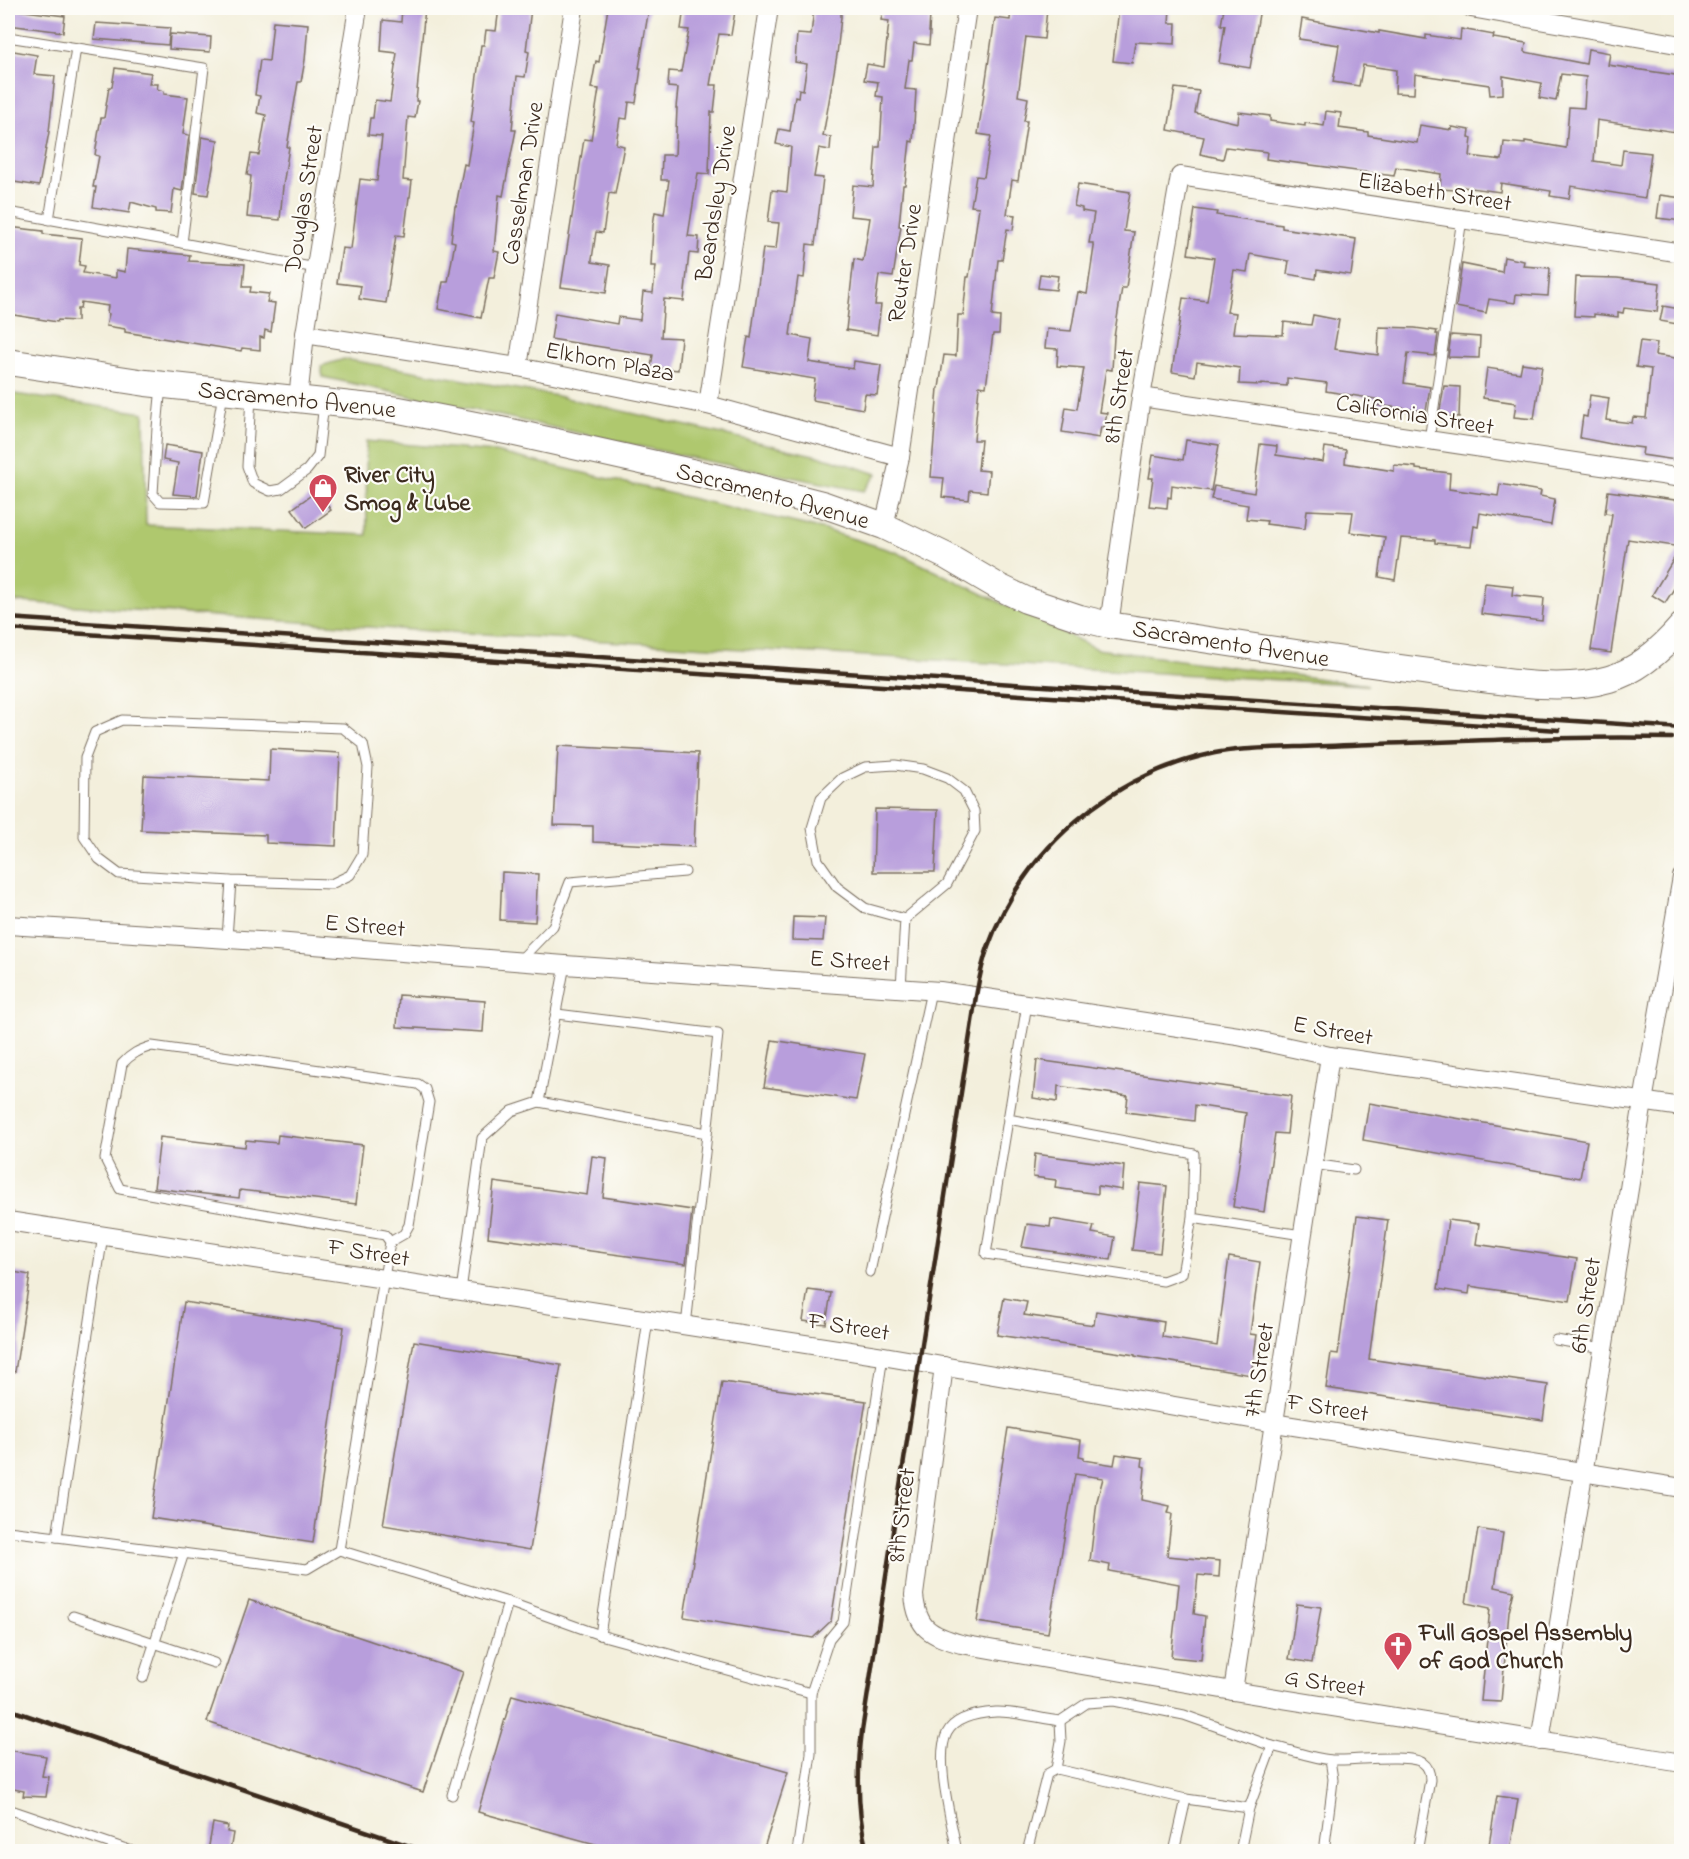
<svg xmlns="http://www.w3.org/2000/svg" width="1689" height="1859" font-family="'Indie Flower',sans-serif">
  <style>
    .green { fill: #afc86e; stroke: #757946; stroke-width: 1.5 }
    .building { fill: #b89edc }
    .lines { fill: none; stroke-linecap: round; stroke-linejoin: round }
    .service-casing { stroke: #7b6f60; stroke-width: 11 }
    .minor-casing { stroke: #7b6f60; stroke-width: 20 }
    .secondary-casing { stroke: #7b6f60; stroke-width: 28 }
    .service { stroke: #fff; stroke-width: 9 }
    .minor { stroke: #fff; stroke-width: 18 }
    .secondary { stroke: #fff; stroke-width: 26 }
    .rail { stroke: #3b2a1e; stroke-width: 4.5 }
    .labels { text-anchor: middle; stroke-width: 4.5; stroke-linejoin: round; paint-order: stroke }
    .street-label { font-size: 24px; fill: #3b2a1e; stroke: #fdfcf7 }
    .poi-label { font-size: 24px; font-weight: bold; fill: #3b2a1e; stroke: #fdfcf7; text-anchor: start }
  </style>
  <rect width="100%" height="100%" fill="#fdfcf7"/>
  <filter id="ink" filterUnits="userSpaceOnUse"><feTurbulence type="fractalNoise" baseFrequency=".0167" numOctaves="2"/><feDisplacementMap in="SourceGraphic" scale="12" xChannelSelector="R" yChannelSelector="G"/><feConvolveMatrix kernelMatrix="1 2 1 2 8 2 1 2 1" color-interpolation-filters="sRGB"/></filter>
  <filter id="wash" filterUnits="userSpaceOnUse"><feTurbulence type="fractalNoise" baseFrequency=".008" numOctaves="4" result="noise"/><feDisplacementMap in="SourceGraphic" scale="24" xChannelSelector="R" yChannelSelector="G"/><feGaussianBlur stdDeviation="1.35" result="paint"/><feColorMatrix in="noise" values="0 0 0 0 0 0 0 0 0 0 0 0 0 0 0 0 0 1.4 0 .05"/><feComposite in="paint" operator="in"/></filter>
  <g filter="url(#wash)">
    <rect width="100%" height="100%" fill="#f3efdc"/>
    <!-- green -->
    <g class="green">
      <polygon points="344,359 557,396 831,459 877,474 864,491 707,461 323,377 321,366"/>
      <polygon points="8,393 144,413 146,525 367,535 366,441 495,452 825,530 896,552 1097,649 1368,685 396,629 8,601"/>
    </g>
    <g id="blocks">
      <!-- building -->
      <g class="building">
        <polygon points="402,8 425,8 416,101 418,101 415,118 408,117 403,180 412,181 410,197 409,197 404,236 396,235 386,303 359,299 361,286 337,283 342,248 351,249 360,179 377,181 382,136 368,135 370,118 373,118 375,100 390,102 397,53 381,51 383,20 401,22"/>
        <polygon points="499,8 531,8 526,51 529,52 525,77 517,76 512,130 516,130 503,196 499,195 494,251 499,252 494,278 489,278 481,318 438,309 443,282 448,282 455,242 451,241 455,206 456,206 464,164 467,165 474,123 471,122 481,45 484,45 486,30 496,31"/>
        <polygon points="608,8 649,8 639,68 641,68 636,103 629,102 627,119 620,118 616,144 624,146 615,194 609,193 603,233 596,232 592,259 592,262 610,265 606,293 561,287 584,139 591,140 599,89 591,88 596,61 599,62"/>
        <polygon points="684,8 709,8 735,11 731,35 719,34 710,85 717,85 714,112 711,112 709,174 698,173 688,236 699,237 698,254 689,253 684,301 664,299 661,337 681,338 678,370 651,367 653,355 551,339 555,313 617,324 618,317 640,320 643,292 653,293 656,266 651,266 653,225 655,212 664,214 669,180 661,180 662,155 675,155 677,108 676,108 678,88 668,87 669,71 681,72 689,30 681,29"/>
        <polygon points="814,8 841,8 841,17 837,55 823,136 831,137 830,150 819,148 814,177 823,178 815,245 807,244 804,278 798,277 790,335 812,339 809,362 853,369 854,361 881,365 877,395 865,394 863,409 812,400 815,379 743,367 748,337 751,338 763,248 776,249 779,223 768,222 772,190 787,192 791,147 776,144 779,129 790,131 795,96 798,97 799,89 803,90 807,64 795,62 797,34 811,35"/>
        <polygon points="883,8 918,8 917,13 930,14 929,32 930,32 929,45 914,43 912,60 909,60 905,89 916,90 913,142 910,141 905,185 903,185 899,226 901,226 893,277 879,275 875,305 881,305 877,335 846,330 854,259 863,261 870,218 850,216 853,185 873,187 876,147 880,147 883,97 876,96 878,82 864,80 867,64 884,67 889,21 881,20"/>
        <polygon points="1011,8 1047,9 1044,39 1026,37 1018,96 1028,98 1024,121 1027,121 1018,181 1012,180 1007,214 1015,215 1013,230 1007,229 1002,260 998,260 992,316 1000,317 999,334 993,334 986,387 979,386 974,440 981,440 978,470 989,471 987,492 970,490 969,500 942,497 944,478 931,477 938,388 939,388 944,355 956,356 958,315 963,315 967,277 969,277 979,207 971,206 976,176 984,177 991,136 978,134 995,18 1010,20"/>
        <polygon points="1119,8 1170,8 1169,23 1176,23 1175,44 1135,42 1132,63 1113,61"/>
        <polygon points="1224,8 1260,8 1250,68 1219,63 1225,25 1221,25"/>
        <polygon points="8,9 65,16 63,32 8,25"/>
        <polygon points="1302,19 1379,33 1379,31 1426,39 1426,35 1460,40 1461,29 1494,35 1493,38 1526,43 1525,52 1586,64 1588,49 1610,53 1608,65 1682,76 1682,133 1597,120 1594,161 1621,165 1623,150 1651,153 1645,198 1571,186 1569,199 1550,196 1551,191 1501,183 1500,192 1456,186 1456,190 1440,189 1441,174 1396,167 1394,176 1266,159 1267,152 1226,147 1223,159 1200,154 1204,137 1168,130 1175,88 1199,91 1195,113 1238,123 1239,112 1270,116 1270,121 1305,126 1305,123 1324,126 1326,111 1341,113 1339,128 1368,132 1368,135 1417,143 1420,125 1452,130 1452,127 1470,130 1469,137 1472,138 1470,156 1502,160 1504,142 1525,144 1525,141 1566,148 1569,107 1584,108 1586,77 1561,74 1556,101 1539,98 1542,83 1503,76 1503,94 1490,95 1489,85 1415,74 1414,94 1395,93 1396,70 1363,65 1359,86 1333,82 1339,45 1299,39"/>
        <polygon points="273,21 308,24 305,60 301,82 298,82 287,147 289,147 283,186 280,220 247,217 251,176 247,175 251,154 259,155 266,115 257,113 260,96 255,95 260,60 269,61"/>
        <polygon points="96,23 170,28 168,45 94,39"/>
        <polygon points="170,34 211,37 210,52 169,49"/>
        <polygon points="8,50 37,55 34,74 55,76 49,132 39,186 8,181"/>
        <polygon points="115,68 151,73 149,84 158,84 157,89 164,91 164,94 188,97 183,134 189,135 182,191 174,189 171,213 156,212 156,209 131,202 129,213 93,207 96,187 93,187 99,156 95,155 99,129 101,118 104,118 109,87 112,87"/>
        <polygon points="202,137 218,140 208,195 195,193"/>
        <polygon points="1078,184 1130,192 1124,231 1134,232 1126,288 1122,288 1114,337 1112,370 1106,369 1099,412 1107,413 1104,428 1101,427 1099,438 1062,432 1066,407 1077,409 1084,368 1057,366 1058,349 1045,348 1047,329 1071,331 1078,292 1087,294 1094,247 1093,247 1093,243 1089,243 1094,213 1082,211 1082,208 1074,206"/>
        <polygon points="1660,195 1682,198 1682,221 1657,218"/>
        <polygon points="1195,209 1217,212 1216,215 1282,225 1282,228 1356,239 1351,275 1317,270 1316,279 1287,274 1289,261 1250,254 1247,272 1234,270 1227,312 1236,313 1233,333 1283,335 1284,322 1311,325 1313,315 1339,320 1334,349 1378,355 1379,327 1415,328 1437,331 1436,334 1438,334 1435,356 1408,353 1404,383 1430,387 1426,411 1375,405 1376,399 1326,391 1327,383 1287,378 1287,386 1261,384 1261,385 1239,384 1240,368 1197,362 1195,376 1172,372 1183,298 1207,301 1214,258 1188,254"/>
        <polygon points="8,227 43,231 43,234 82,238 79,265 85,266 83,273 116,278 116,270 125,272 127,249 190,255 189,261 245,264 243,287 251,287 250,292 269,294 267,302 275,303 271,332 265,330 264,338 260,337 260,350 242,348 241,351 125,332 125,329 106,326 109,314 107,313 108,306 81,302 80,309 77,309 77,321 58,320 57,322 8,314"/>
        <polygon points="1504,257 1524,261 1523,266 1550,268 1548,296 1516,294 1515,303 1489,299 1486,313 1456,307 1462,264 1502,272"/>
        <polygon points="1040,274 1058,276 1056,290 1038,288"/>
        <polygon points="1576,277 1617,278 1660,283 1657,312 1624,308 1623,313 1618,312 1618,317 1594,314 1594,317 1574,316"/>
        <polygon points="1663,306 1680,309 1677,324 1660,321"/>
        <polygon points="1451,335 1480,337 1479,358 1448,357"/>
        <polygon points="1640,341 1657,343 1655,355 1682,359 1682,461 1642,455 1643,448 1611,444 1580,438 1583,416 1587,417 1590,395 1609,398 1606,420 1632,423 1633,417 1646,418 1651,369 1636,367"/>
        <polygon points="1522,363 1542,366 1534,419 1514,417 1516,403 1483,398 1487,368 1520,373"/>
        <polygon points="1444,386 1460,387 1459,417 1439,416"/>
        <polygon points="1186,440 1219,445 1211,491 1172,485 1171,498 1168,497 1167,508 1149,506 1153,478 1149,478 1153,455 1183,460"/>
        <polygon points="1260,444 1277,446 1276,455 1323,462 1325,447 1346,450 1345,463 1394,471 1394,465 1416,467 1416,469 1450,473 1449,489 1498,496 1500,484 1541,491 1540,496 1555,499 1551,525 1480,513 1478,527 1474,526 1471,546 1435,543 1435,540 1401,538 1395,580 1379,577 1385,537 1350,532 1353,512 1307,510 1305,529 1266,524 1267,521 1246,519 1248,505 1211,499 1214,486 1254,493"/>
        <polygon points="165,445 203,451 197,496 173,494 178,463 163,460"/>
        <polygon points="317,491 331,510 306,528 292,509"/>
        <polygon points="1608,491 1682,501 1682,576 1665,603 1652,595 1681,547 1628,539 1611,653 1591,650 1612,514 1605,513"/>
        <polygon points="1485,583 1513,586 1512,595 1544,598 1542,621 1481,614"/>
        <polygon points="558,746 698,753 694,847 593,842 593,826 554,825"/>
        <polygon points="270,749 340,753 336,846 266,843 266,835 141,830 144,775 269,781"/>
        <polygon points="875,809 938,810 935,872 873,872"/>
        <polygon points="502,872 538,874 535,922 500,920"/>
        <polygon points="793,917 825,918 823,941 792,940"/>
        <polygon points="399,995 485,1001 483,1032 397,1027"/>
        <polygon points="772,1040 865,1054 856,1100 764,1087"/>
        <polygon points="1037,1060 1291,1096 1287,1134 1275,1133 1264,1212 1233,1207 1246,1113 1195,1105 1194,1121 1149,1115 1126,1112 1128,1096 1058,1086 1057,1102 1033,1098"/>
        <polygon points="1369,1103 1587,1141 1580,1178 1363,1140"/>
        <polygon points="278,1135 363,1145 356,1204 240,1190 239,1198 154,1188 160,1137 245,1147 246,1140 277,1143"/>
        <polygon points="1035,1154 1124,1166 1122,1190 1098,1186 1098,1194 1055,1188 1056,1180 1033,1177"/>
        <polygon points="592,1156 607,1158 603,1197 692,1210 686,1264 488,1237 494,1182 587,1195"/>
        <polygon points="1140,1183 1167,1186 1160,1253 1132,1250"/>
        <polygon points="1357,1216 1388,1220 1369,1359 1548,1385 1543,1420 1326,1388 1331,1353 1338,1354"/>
        <polygon points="1051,1219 1094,1226 1092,1233 1115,1237 1111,1260 1022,1247 1027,1224 1050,1227"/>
        <polygon points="1448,1220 1479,1224 1476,1244 1577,1259 1570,1301 1470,1286 1469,1294 1438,1289"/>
        <polygon points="1229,1257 1260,1262 1250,1334 1257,1335 1251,1375 1135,1356 1135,1355 997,1335 1004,1298 1027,1302 1024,1315 1094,1325 1096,1311 1120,1315 1164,1322 1162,1337 1217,1346"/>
        <polygon points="8,1271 30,1275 15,1372 8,1371"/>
        <polygon points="808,1290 831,1293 826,1324 803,1321"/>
        <polygon points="184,1302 344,1327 313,1543 151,1518"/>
        <polygon points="414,1341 561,1365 530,1550 383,1525"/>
        <polygon points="722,1382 866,1401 831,1621 813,1638 684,1617"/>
        <polygon points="1008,1428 1081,1440 1079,1456 1084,1457 1084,1460 1114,1465 1116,1454 1143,1458 1142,1466 1145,1467 1142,1500 1170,1506 1168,1513 1172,1514 1167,1556 1220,1561 1219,1577 1198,1575 1194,1614 1205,1616 1201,1660 1171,1657 1179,1584 1109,1571 1110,1565 1090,1561 1097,1501 1103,1478 1075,1474 1048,1633 977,1622"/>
        <polygon points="1478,1529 1503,1533 1495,1587 1514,1591 1509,1612 1501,1702 1481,1701 1490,1608 1466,1603"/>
        <polygon points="249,1600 463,1672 423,1792 207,1722"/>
        <polygon points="1297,1604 1321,1607 1312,1663 1289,1659"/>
        <polygon points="512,1695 788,1772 763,1851 621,1851 478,1812"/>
        <polygon points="8,1750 46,1756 42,1776 49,1777 46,1797 23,1796 24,1791 8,1788"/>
        <polygon points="1497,1796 1518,1799 1510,1851 1488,1851"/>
        <polygon points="213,1823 228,1826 227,1832 233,1833 230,1851 208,1851"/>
      </g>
    </g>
  </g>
  <g filter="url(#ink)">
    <use href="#blocks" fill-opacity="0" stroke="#7b6f60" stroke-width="1.5"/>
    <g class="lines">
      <!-- service casing -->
      <g class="service-casing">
        <g id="service">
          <polyline points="8,37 204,68 182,243 316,268"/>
          <polyline points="8,212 182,243"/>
          <polyline points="49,220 76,48"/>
          <polyline points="161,386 157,428 153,494 160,502 204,503 223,394"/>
          <polyline points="251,397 247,466 253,483 270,491 281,489 307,470 318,456 324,403"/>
          <polyline points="1429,440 1462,219"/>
          <polyline points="227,938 231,881 331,884 350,875 362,855 368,767 363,744 343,728 122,720 95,732 85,758 84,837 99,859 119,874 231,881"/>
          <polyline points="519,961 553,926 570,882 685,872"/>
          <polyline points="901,988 905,919 947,884 975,831 974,811 964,791 947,778 923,769 895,765 865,767 842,778 821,798 812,828 818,860 837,887 865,908 905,919"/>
          <polyline points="1027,1004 986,1254 1163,1281 1182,1274 1192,1218 1302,1235"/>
          <polyline points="557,1014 718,1034 686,1326"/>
          <polyline points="539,1102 707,1133"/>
          <polyline points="1008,1119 1194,1154 1192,1218"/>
          <polyline points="1313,1164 1354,1170"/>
          <polyline points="103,1235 57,1537 307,1569 339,1550"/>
          <path d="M390,1242L404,1234L409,1225L429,1102L425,1089L418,1084L152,1046C139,1050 131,1054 122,1064L105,1159L120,1189L385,1235L390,1242L339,1550L508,1602L452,1795"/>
          <polyline points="870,1272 931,991"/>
          <polyline points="461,1291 482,1138 512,1111 539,1102 565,965"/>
          <polyline points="648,1320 600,1635 811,1693 829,1639 843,1622 883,1356"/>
          <polyline points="1556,1340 1603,1348"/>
          <polyline points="8,1531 57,1537"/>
          <polyline points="508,1602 600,1635"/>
          <polyline points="73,1616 214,1663"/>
          <polyline points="143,1678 184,1553"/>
          <polyline points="1060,1721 1087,1703 1114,1701 1184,1715 1272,1746 1249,1808 1240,1852"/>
          <path d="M1272,1746C1291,1750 1311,1758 1331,1760C1350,1761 1410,1753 1423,1763C1429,1767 1430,1773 1430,1780L1417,1852"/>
          <polyline points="1186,1799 1249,1808"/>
          <polyline points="8,1809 135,1852"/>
          <polyline points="797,1852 811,1754 811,1693"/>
          <path d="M957,1852C952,1823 934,1758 947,1733C955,1717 980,1713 996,1712C1014,1711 1042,1719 1060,1721L1061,1741L1056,1769"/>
          <polyline points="1027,1852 1047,1774 1056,1769 1186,1799 1174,1852"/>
          <polyline points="1324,1852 1332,1789 1333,1779 1330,1760"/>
        </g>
      </g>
      <!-- minor casing -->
      <g class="minor-casing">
        <g id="minor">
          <polyline points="1471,8 1682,45"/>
          <polyline points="305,334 518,367 708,405 900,457"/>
          <polyline points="518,367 574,8"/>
          <polyline points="1141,397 1682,478"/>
          <polyline points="298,399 305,334 358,8"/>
          <polyline points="708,405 769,8"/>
          <polyline points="884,526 900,457 967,8"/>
          <polyline points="1109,625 1141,397 1180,176 1682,253"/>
          <polyline points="8,925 276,942 565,965 940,991 1238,1036 1330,1056 1682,1107"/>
          <polyline points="8,1221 883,1356 1274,1423 1682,1488"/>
          <path d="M944,1366L914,1595C917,1629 930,1635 961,1644L1233,1691L1682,1763"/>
          <polyline points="1233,1691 1330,1056"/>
          <polyline points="1540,1741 1643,1102 1682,877"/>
        </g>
      </g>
      <!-- secondary casing -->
      <g class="secondary-casing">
        <path id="secondary" d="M8,362L146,383L399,410L511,432L736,482L822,504L884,526L946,556L999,587L1026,600L1080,618L1109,625C1218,641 1328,659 1437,673C1489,679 1558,694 1609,679C1637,671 1663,648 1682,626"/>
      </g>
      <!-- service -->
      <use href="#service" class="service"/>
      <!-- minor -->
      <use href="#minor" class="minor"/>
      <!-- secondary -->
      <use href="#secondary" class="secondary"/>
      <!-- rail -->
      <g class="rail">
        <polyline points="8,618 1682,728"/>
        <polyline points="8,629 1559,730"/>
        <polyline points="8,1709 427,1852"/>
        <path d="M867,1852C857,1812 857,1771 862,1731L976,996C979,979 982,963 988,947C1024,848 1112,774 1215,753C1242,748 1269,748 1296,747C1333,746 1369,744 1405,743C1494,740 1583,736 1672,738"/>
      </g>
    </g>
  </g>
  <!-- icons -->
  <defs>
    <g id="shop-pin" transform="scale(1.5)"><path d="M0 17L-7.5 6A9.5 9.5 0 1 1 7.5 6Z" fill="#d1495b" stroke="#fdfcf7"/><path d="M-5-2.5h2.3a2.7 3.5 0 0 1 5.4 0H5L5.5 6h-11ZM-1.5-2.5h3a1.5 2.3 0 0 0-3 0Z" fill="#fff"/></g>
    <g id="church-pin" transform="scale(1.5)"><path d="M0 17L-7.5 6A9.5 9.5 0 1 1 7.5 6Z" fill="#d1495b" stroke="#fdfcf7"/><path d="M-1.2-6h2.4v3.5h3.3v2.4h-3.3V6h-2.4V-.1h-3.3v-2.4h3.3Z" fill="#fff"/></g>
  </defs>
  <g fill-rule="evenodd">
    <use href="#shop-pin" x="323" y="488"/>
    <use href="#church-pin" x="1398" y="1646"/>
  </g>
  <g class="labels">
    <!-- street labels -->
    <g class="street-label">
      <text transform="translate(522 183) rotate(-81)" y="8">Casselman Drive</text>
      <text transform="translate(1435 191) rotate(9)" y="8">Elizabeth Street</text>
      <text transform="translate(303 199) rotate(-81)" y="8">Douglas Street</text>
      <text transform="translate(715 203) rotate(-81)" y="8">Beardsley Drive</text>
      <text transform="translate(904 263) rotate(-81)" y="8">Reuter Drive</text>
      <text transform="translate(610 361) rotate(11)" y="8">Elkhorn Plaza</text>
      <text transform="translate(1118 396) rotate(-81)" y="8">8th Street</text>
      <text transform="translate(297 399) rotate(6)" y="8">Sacramento Avenue</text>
      <text transform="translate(1415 414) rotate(9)" y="8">California Street</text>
      <text transform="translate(773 495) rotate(15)" y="8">Sacramento Avenue</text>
      <text transform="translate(1231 643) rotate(9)" y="8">Sacramento Avenue</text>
      <text transform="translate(365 925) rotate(5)" y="8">E Street</text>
      <text transform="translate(850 960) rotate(4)" y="8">E Street</text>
      <text transform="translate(1333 1030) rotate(10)" y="8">E Street</text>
      <text transform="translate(369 1252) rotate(9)" y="8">F Street</text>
      <text transform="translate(1585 1305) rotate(-81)" y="8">6th Street</text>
      <text transform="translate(849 1326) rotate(9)" y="8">F Street</text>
      <text transform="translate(1258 1370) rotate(-81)" y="8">7th Street</text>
      <text transform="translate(1328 1407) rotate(9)" y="8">F Street</text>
      <text transform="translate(901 1515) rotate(-83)" y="8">8th Street</text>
      <text transform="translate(1325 1682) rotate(9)" y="8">G Street</text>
    </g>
    <!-- poi labels -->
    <g class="poi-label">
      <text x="344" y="482">River City<tspan x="344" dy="28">Smog &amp; Lube</tspan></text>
      <text x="1419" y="1640">Full Gospel Assembly<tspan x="1419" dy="28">of God Church</tspan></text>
    </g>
  </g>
  <!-- margin -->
  <rect width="1689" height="1859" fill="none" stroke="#fdfcf7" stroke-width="30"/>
</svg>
